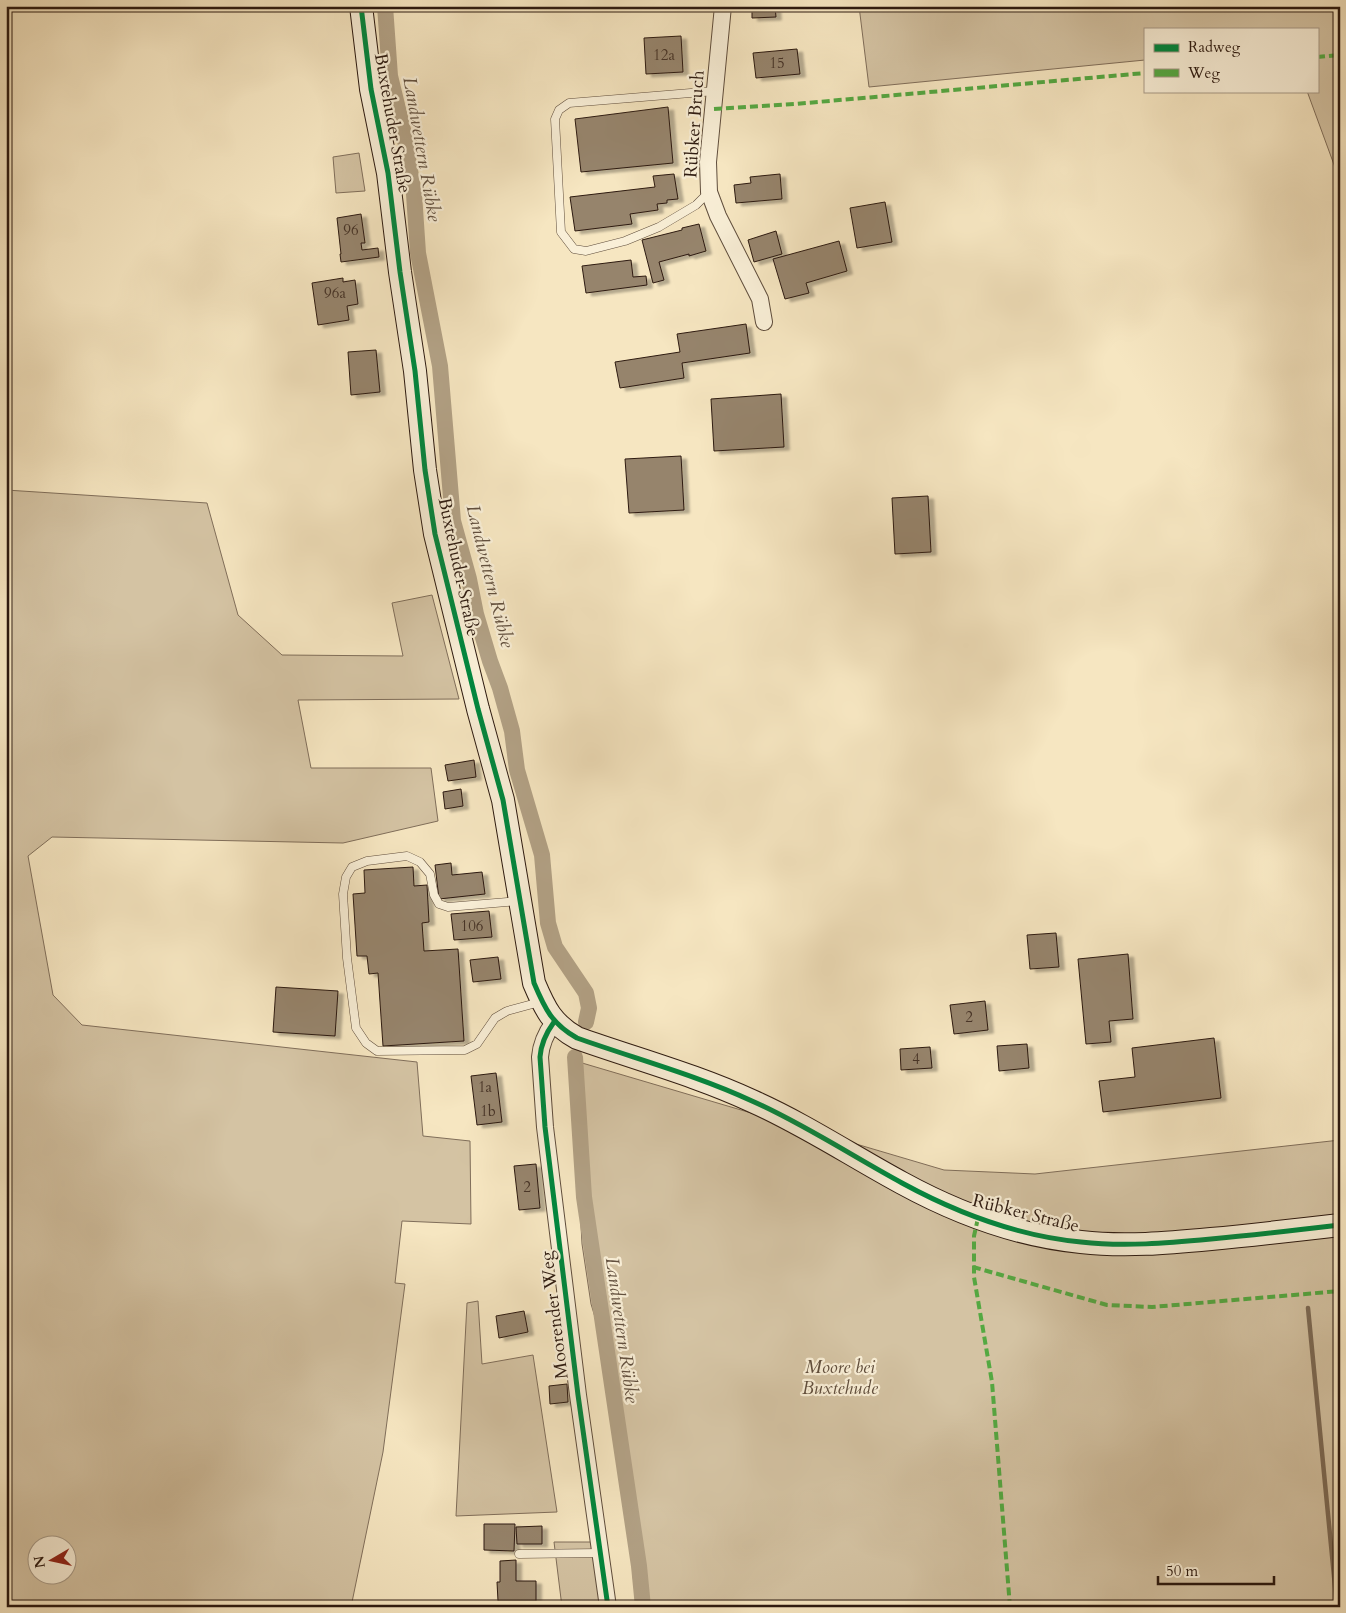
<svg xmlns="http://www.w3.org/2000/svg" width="1346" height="1613" font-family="Cardo,serif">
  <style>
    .green { fill: #d4c3a3; stroke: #806e5a; fill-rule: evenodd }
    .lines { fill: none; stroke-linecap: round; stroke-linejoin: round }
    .stream { stroke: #7d6b56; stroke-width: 4.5 }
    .canal { stroke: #b2a185; stroke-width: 16 }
    .building { fill: #96846c; stroke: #2d1a10; filter: url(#shadow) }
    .lane-casing { stroke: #5f4d3c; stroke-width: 9 }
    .street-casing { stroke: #5f4d3c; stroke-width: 18 }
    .secondary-casing { stroke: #2d1a10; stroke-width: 24 }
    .lane { stroke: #f9efd7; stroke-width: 8 }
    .street { stroke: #f9efd7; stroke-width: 16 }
    .secondary { stroke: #f9efd7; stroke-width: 22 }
    .quiet { stroke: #54a942; stroke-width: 4; stroke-dasharray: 8 4; stroke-linecap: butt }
    .cycleway-casing { stroke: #f9efd7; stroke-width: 8 }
    .cycleway { stroke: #00873e; stroke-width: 5 }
    .labels { text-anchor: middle; stroke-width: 4.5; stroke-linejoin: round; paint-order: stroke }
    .number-label { font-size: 15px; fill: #473427 }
    .street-label { font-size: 18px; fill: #2d1a10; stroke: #f9efd7 }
    .park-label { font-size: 18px; font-style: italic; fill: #5f4d3c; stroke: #f9efd7 }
    .water-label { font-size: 19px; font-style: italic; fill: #62503f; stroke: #f9efd7 }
  </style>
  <defs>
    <filter id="shadow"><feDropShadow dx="5.5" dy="3" stdDeviation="1" flood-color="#0004"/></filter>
  </defs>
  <rect width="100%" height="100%" fill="#f6e6c1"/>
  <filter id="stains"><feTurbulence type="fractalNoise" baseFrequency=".004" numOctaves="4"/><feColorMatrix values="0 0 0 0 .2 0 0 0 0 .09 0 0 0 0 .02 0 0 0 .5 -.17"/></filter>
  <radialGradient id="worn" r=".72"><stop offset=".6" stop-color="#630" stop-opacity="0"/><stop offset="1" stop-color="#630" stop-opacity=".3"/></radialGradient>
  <!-- green -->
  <g class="green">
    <polygon points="859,6 1340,6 1340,181 1307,91 1317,91 1317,29 1145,29 1145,60 869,87"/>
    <polygon points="359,153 365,191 336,193 333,157"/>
    <path d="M6,490L207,503L238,615L282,655L403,656L392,603L432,595L459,699L298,700L311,768H431L438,821L343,843L52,837L28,856L53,995L82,1025L417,1062L423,1136L470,1141L471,1224L402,1221L395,1283L405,1284L383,1452L351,1607H6ZM38,1546H68V1576H38Z"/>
    <polygon points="572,1060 944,1170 1035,1174 1340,1140 1340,1607 637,1607 633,1576 628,1504 602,1340 591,1304 582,1244"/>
    <polygon points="478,1301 482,1364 533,1355 557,1512 456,1516 467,1303"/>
    <polygon points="554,1542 592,1542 600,1607 562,1607"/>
  </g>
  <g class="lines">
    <!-- stream -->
    <polyline class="stream" points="1308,1308 1337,1607"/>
    <!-- canal -->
    <g class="canal">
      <polyline points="385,6 390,76 404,134 414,194 418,253 440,366 453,521 469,579 476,614 490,661 500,688 512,731 517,770 542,855 548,923 555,947 586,993 589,1008 586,1022"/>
      <polyline points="575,1057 584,1197 639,1566 643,1607"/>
    </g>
  </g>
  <!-- building -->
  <g class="building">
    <polygon points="752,6 775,6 776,17 752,18"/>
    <polygon points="681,36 683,72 646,74 644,38"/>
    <polygon points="797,49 800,74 756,78 753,53"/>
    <polygon points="668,107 673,163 581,172 575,119"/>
    <polygon points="674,174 678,199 667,200 667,203 657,204 658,210 630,214 632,224 575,231 570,197 655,187 653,176"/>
    <polygon points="780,174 782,199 736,203 734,185 751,183 750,177"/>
    <polygon points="885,202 892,242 857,248 850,208"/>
    <polygon points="361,214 365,243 361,243 362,250 378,248 379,257 341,262 340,254 341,254 337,218"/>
    <polygon points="699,224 706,251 689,256 689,254 659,262 664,280 653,283 642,240 682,230 682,228"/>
    <polygon points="776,231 782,254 754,262 748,240"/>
    <polygon points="839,241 847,271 806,283 809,293 785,299 773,259"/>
    <polygon points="631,260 633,277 646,276 647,285 586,293 582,266"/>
    <polygon points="343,278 343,282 355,280 358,304 347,306 349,320 318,325 312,283"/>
    <polygon points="746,324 750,353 682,363 684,378 620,388 615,362 680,352 677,334"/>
    <polygon points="376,350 380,392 351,395 348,352"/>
    <polygon points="781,394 784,447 714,451 711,399"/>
    <polygon points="681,456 684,510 629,513 625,459"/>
    <polygon points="928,496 931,552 895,554 892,498"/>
    <polygon points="474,760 476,777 448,781 445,765"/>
    <polygon points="461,789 463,806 445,809 443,792"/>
    <polygon points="451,863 452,875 482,872 485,894 439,899 435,865"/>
    <polygon points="413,867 414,886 427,885 429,922 422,923 424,951 458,949 464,1041 383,1046 378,973 369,974 367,956 357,956 353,894 365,893 364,870"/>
    <polygon points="489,911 492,937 454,940 451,914"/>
    <polygon points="1056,933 1059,967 1030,969 1027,935"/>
    <polygon points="1128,954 1133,1019 1109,1021 1111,1042 1086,1044 1078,959"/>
    <polygon points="498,957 501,979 473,982 470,960"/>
    <polygon points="276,987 338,991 335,1036 273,1032"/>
    <polygon points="985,1001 988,1030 954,1034 950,1005"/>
    <polygon points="1214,1038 1221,1098 1103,1112 1099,1081 1135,1077 1132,1048"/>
    <polygon points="1027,1044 1029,1068 999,1071 997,1046"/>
    <polygon points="930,1047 932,1068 901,1070 900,1049"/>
    <polygon points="496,1073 502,1122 477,1125 471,1076"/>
    <polygon points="536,1164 540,1208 519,1210 514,1166"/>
    <polygon points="524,1311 528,1332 499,1338 496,1316"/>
    <polygon points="567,1384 568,1402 550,1404 549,1386"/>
    <polygon points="484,1524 515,1524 514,1551 484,1550"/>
    <polygon points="542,1526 542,1544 517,1544 516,1527"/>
    <polygon points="516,1560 516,1581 536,1581 536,1601 498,1601 497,1582 500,1582 500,1561"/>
  </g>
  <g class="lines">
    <!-- lane casing -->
    <g class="lane-casing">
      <g id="lane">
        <polyline points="709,192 696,205 659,227 625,241 586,251 574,249 561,232 555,119 559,110 569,103 715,91"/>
        <polyline points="518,901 448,907 439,904 434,895 430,874 420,862 407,856 367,861 352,867 346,877 343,894 347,958 356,1028 366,1043 377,1051 465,1050 477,1044 495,1018 507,1011 540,1002"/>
        <polyline points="519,1554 600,1553"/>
      </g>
    </g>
    <!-- street casing -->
    <g class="street-casing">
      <g id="street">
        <polyline points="723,6 708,162 709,192 718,216 760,299 764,322"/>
        <path d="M554,1022C546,1033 541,1043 540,1057L545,1127L578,1395L608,1607"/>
      </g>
    </g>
    <!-- secondary casing -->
    <g class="secondary-casing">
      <path id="secondary" d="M361,6L371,89L388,173L400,272L415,371L425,470L435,534L478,709L503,800L534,983C545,1009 552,1024 577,1038C636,1059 696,1075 752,1101C804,1124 852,1156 902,1183C957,1213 1018,1236 1081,1242C1124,1247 1168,1243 1211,1239C1254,1235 1297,1230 1340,1225"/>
    </g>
    <!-- lane -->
    <use href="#lane" class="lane"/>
    <!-- street -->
    <use href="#street" class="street"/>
    <!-- secondary -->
    <use href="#secondary" class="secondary"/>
    <!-- quiet -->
    <g class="quiet">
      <polyline points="1317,57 1340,55"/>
      <polyline points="714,109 795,104 1145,73"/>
      <polyline points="978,1218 974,1236 974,1277 992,1382 1010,1607"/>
      <polyline points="973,1267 1107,1305 1152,1307 1340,1291"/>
    </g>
    <!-- cycleway casing -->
    <g class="cycleway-casing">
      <g id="cycleway">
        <path d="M361,6L371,89L388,173L400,272L415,371L425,470L435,534L478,709L503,800L534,983C545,1009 552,1024 577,1038C636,1059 696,1075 752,1101C804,1124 852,1156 902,1183C957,1213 1018,1236 1081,1242C1124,1247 1168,1243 1211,1239C1254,1235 1297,1230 1340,1225"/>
        <path d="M554,1022C546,1033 541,1043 540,1057L545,1127L578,1395L608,1607"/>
      </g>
    </g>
    <!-- cycleway -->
    <use href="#cycleway" class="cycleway"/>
  </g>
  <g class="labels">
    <!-- number labels -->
    <g class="number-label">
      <text x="664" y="60">12a</text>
      <text x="777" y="68">15</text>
      <text x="351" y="235">96</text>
      <text x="335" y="298">96a</text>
      <text x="472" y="931">106</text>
      <text x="969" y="1022">2</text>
      <text x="916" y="1064">4</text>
      <text x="485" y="1092">1a</text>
      <text x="488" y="1116">1b</text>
      <text x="527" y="1192">2</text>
    </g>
    <!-- street labels -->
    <g class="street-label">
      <text transform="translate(393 123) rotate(80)" y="6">Buxtehuder Straße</text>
      <text transform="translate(694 124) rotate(-86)" y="6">Rübker Bruch</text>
      <text transform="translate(459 567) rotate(78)" y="6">Buxtehuder Straße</text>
      <text transform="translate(1026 1213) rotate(14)" y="6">Rübker Straße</text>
      <text transform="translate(554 1315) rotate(-97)" y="6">Moorender Weg</text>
    </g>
    <!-- park labels -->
    <g class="park-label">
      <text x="840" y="1373">Moore bei<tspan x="840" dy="21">Buxtehude</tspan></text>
    </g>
    <!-- water labels -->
    <g class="water-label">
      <text transform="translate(423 149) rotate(80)" y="7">Landwettern Rübke</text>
      <text transform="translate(491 576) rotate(76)" y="7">Landwettern Rübke</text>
      <text transform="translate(623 1330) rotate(82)" y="7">Landwettern Rübke</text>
    </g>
  </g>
  <!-- margin -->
  <rect width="1346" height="1613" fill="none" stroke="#f6e6c1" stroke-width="25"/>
  <rect x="8" y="8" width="1331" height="1598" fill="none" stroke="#2d1a10" stroke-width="2.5"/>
  <rect x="12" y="12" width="1321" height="1588" fill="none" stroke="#2d1a10"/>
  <!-- legend -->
  <rect x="1144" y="28" width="175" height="65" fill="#f9efd7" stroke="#a79a87"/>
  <rect x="1154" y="44" width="25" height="8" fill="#00873e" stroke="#a79a87"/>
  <text x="1188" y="52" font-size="15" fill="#2d1a10">Radweg</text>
  <rect x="1154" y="69" width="25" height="8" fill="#54a942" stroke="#a79a87"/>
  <text x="1188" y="78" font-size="15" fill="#2d1a10">Weg</text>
  <!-- north arrow -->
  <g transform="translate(52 1560) rotate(261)"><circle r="24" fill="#f9efd7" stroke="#a79a87"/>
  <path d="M0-4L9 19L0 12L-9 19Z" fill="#8f2418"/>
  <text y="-8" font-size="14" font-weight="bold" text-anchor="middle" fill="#2d1a10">N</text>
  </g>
  <!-- scale -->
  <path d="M1158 1576v8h116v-8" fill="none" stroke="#2d1a10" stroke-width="2.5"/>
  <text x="1166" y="1576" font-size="15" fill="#2d1a10" stroke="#f9efd7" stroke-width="4" paint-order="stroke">50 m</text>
  <rect width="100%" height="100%" filter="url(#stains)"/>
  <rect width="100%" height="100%" fill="url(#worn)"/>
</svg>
